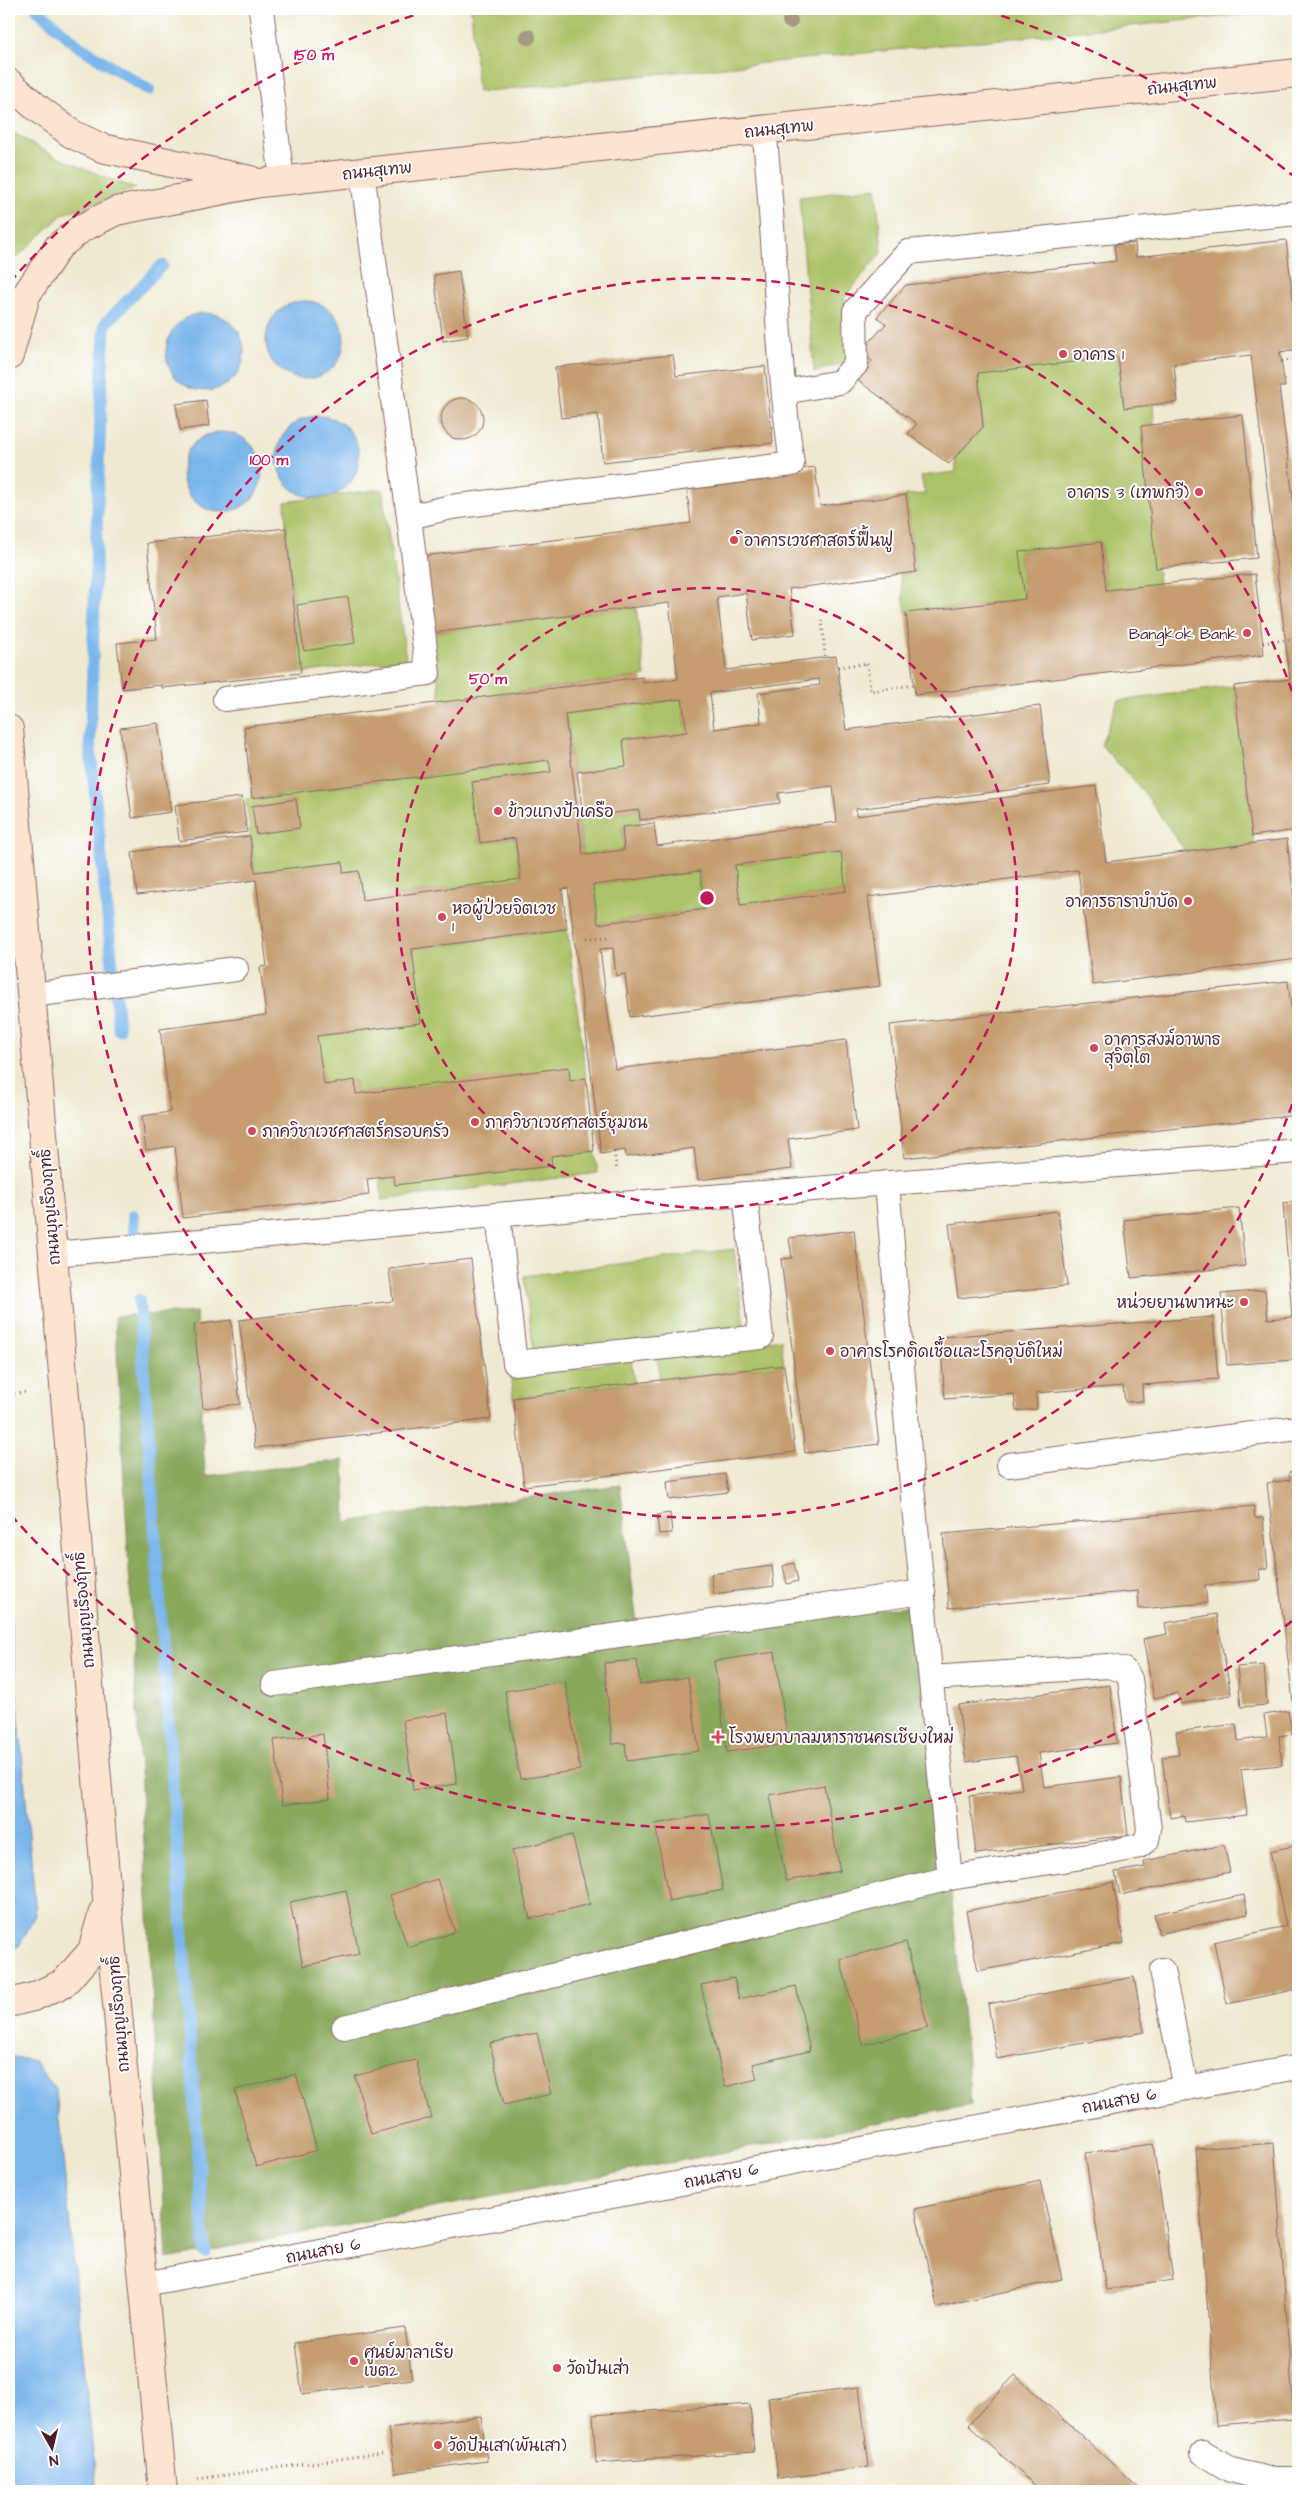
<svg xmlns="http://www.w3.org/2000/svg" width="1307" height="2500" font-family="'Architects Daughter','Playpen Sans Thai',sans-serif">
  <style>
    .green { fill: #acc267; stroke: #7b7049 }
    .forest { fill: #89a85c; stroke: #6a6444 }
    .water { fill: #7ab6ec; stroke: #626a8c }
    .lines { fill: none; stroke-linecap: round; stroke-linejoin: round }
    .stream { stroke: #7ab6ec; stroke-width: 12 }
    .building { fill: #c59d6f; fill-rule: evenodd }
    .service-casing { stroke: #846665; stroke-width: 26 }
    .secondary-casing { stroke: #846665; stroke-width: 30 }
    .path { stroke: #846665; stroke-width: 3; stroke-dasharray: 1 4; stroke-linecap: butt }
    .service { stroke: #fff; stroke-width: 24 }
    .secondary { stroke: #fde4d1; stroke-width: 28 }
    .tree { fill: #a79981 }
    .ring { fill: none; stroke: #c2185b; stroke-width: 2.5; stroke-dasharray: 9 6 }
    .poi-dot { fill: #d1495b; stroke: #fff; stroke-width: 2 }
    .labels { text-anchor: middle; stroke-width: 4; stroke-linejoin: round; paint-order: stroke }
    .street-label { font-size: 16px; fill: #4a1f2b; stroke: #fff }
    .poi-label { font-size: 16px; fill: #4a1f2b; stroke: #fff; text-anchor: start }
    .centre { fill: #c2185b; stroke: #fff; stroke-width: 2.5 }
    .ring-label { font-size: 15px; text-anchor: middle; font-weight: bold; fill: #c2185b; stroke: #fff; stroke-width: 4; stroke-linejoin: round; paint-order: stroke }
  </style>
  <rect width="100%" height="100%" fill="#fff"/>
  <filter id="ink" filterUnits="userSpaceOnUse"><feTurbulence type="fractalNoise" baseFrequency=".02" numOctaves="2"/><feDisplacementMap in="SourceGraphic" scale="10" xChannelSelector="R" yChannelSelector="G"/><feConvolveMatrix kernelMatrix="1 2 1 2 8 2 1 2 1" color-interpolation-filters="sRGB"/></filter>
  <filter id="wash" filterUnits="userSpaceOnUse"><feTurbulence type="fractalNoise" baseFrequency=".0096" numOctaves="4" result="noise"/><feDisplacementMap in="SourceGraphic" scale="20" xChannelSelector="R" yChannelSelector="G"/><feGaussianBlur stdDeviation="1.12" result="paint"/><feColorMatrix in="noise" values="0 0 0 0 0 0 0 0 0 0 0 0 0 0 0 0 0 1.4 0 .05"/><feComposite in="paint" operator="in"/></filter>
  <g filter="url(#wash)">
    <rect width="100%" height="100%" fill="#efe9d0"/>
    <!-- green -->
    <g class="green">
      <polygon points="471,9 1298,9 478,92"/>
      <path d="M9,129C42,154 96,174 136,188L63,214L11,263L9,270Z"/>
      <polygon points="876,188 882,252 844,298 847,362 814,372 799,197"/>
      <polygon points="1118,357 1124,408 1153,405 1154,424 1142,426 1159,585 1106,590 1101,542 1019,552 1025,599 906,613 900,575 916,572 906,495 925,494 921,476 956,472 955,457 983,427 978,373"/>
      <polygon points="382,489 406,659 301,673 286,528 285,502"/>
      <polygon points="636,607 645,676 441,702 432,633"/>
      <polygon points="1234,686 1254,844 1186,852 1143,791 1101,745 1118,701"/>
      <polygon points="682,699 687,732 626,766 573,773 565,714"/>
      <polygon points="549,760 551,772 472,782 480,843 515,838 521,879 362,900 359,871 343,873 342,862 255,872 246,799"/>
      <polygon points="639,810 640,825 622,827 624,850 583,855 579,818"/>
      <polygon points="841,852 846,891 740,905 735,865"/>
      <polygon points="700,871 705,909 598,924 593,885"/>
      <polygon points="567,929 586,1078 570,1081 569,1068 356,1094 355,1080 324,1085 317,1036 421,1023 412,949"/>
      <polygon points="594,1151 598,1173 382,1200 380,1178 394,1176 396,1185 551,1166 551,1156"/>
      <polygon points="734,1249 744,1326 534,1353 524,1276"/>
      <polygon points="781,1339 784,1365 660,1380 657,1357"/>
      <polygon points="631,1359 634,1383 513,1398 511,1379"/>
    </g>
    <!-- forest -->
    <polygon class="forest" points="196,1312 205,1476 344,1460 346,1522 620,1485 639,1641 915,1605 931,1678 971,2105 167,2259 115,1316"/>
    <!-- water -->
    <g class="water">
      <circle cx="305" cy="340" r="39"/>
      <circle cx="205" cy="352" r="39"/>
      <circle cx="318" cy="457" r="41"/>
      <circle cx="222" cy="472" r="40"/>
      <polygon points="9,1605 36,1915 19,1946 9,1950"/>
      <polygon points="9,2056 34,2061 56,2091 97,2491 9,2491"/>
    </g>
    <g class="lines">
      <!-- stream -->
      <g class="stream">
        <polyline points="37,9 77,45 149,90"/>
        <polyline points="119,1030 90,744 101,395 105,324 162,265"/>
        <polyline points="133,1215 134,1231"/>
        <polyline points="139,1300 205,2252"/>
      </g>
    </g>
    <g id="blocks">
      <!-- building -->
      <g class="building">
        <polygon points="1286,240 1298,342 1298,349 1280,352 1285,387 1279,387 1298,538 1298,830 1252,836 1234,686 1290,679 1251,355 1174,364 1178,402 1124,408 1118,357 978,373 983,427 949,464 908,434 917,424 856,379 872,361 860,352 886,324 877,317 906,285 1116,261 1114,245 1135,243 1136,257"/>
        <polygon points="459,271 468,337 443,341 434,275"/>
        <polygon points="673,355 676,376 765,366 773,443 603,462 598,414 561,418 555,367"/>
        <circle cx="462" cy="419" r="21"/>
        <polygon points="206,400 209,426 180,430 176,404"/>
        <polygon points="1298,400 1298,436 1297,436 1293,401"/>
        <polygon points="1243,415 1257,558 1156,568 1141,426"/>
        <path d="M815,467L820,506L906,495L916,572L789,589L795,634L752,640L746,593L717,597L726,670L836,656L846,730L1040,706L1050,785L856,809V816L1096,786L1106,862L1287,839L1298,932V959L1093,985L1078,870L868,897L880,986L630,1017L625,974L616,976L613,948L600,949L615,1069L846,1040L857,1130L788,1139L792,1169L698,1180L694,1148L626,1157L625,1150L601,1154L568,888L562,889L567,929L412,949L421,1023L317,1036L324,1085L355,1080L356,1094L569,1067L570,1081L586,1078L594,1151L551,1156L552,1166L395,1185L394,1176L367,1179L369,1195L183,1218L175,1146L146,1150L142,1116L170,1112L160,1029L266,1015L260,967L267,966L256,880L137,895L132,852L250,836L255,872L343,862V873L359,871L362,900L521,879L515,838L480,843L472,782L551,772L549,760L252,798L244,727L642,677L643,683L678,679L669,603L432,633L423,556L691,523L686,483ZM819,679L820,685L758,693L761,723L714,729L710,693ZM682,699L687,732L623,740L626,766L577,772L583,817L639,810L640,820L750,807L780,803L778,793L833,786L837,822L657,846L654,823L640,825L622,827L624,850L583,855L565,714ZM841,852L846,891L740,905L735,865ZM700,871L705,909L598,924L593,885Z"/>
        <polygon points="286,528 301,673 162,688 162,685 122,689 117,643 157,639 147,543"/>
        <polygon points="1101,542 1106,590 1255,574 1264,655 915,695 906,613 1025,599 1019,552"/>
        <polygon points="348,597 355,643 304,651 297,605"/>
        <polygon points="158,723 171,812 132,818 120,728"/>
        <polygon points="242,797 247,832 179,841 175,805"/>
        <polygon points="296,799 300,828 256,834 252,806"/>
        <polygon points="1288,981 1298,1072 1298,1115 904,1158 890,1025"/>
        <polygon points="1298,1201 1298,1381 1297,1381 1295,1360 1227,1365 1221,1294 1265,1290 1268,1319 1292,1317 1283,1203"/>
        <polygon points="1239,1208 1245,1266 1131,1278 1124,1220"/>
        <polygon points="1058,1211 1067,1286 958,1298 949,1224"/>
        <polygon points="854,1230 879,1444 805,1453 781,1259 792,1258 789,1238"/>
        <polygon points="471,1259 491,1419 255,1448 239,1320 393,1301 389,1269"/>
        <polygon points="1213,1317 1218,1379 1142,1385 1143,1401 1125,1402 1123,1386 1036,1393 1037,1409 1016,1411 1014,1394 945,1399 940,1337"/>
        <polygon points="231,1320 240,1404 203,1408 194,1325"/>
        <polygon points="784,1365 795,1452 524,1486 513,1398"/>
        <polygon points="1298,1470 1298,1736 1297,1736 1267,1483 1290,1480 1289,1472"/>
        <polygon points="725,1474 728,1492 669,1500 667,1482"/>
        <polygon points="1254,1506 1255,1518 1263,1518 1268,1569 1259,1569 1260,1580 1205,1585 1207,1603 1139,1609 1138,1591 949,1608 943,1534"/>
        <polygon points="670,1513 672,1533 659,1534 657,1515"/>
        <polygon points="794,1563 798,1581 787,1584 783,1566"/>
        <polygon points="772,1566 774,1586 714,1594 711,1574"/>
        <polygon points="1216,1614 1231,1695 1181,1704 1178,1693 1154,1698 1143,1639 1167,1634 1165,1623"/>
        <polygon points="775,1652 788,1744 727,1752 714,1661"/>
        <polygon points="637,1660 640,1685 688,1677 699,1751 627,1761 625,1743 612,1744 604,1663"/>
        <polygon points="1264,1665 1267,1705 1241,1707 1237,1667"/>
        <polygon points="565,1681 580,1770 520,1779 505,1691"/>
        <polygon points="1110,1685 1117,1743 1039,1753 1044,1787 1121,1777 1128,1835 976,1854 969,1796 1022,1789 1016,1756 966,1762 958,1705"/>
        <polygon points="1288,1711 1292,1734 1279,1736 1282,1765 1241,1769 1247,1815 1185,1822 1184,1816 1170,1818 1162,1757 1179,1755 1176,1732 1236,1724 1238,1741 1267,1737 1264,1715"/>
        <polygon points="447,1713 457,1784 413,1790 403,1720"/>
        <polygon points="323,1734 330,1799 282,1805 274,1740"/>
        <polygon points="824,1785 840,1871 786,1881 770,1795"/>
        <polygon points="709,1814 723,1890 669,1901 655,1824"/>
        <polygon points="572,1835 590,1904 530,1919 512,1850"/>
        <polygon points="1224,1845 1230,1872 1120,1895 1115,1872 1145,1867 1144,1861"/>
        <polygon points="1298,1845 1298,1989 1227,2004 1214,1942 1286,1926 1270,1851"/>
        <polygon points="437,1879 455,1932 408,1948 390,1895"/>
        <polygon points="1113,1882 1124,1943 978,1971 966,1911"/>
        <polygon points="346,1890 359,1954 303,1966 290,1902"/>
        <polygon points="1244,1895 1248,1914 1159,1934 1154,1914"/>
        <polygon points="906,1942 928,2028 863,2045 840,1959"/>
        <polygon points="1134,1977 1144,2032 997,2059 988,2004"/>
        <polygon points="734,1978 739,1999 796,1986 810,2051 753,2064 757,2079 725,2087 701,1985"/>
        <polygon points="537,2033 551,2094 504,2105 490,2043"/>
        <polygon points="416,2060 431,2118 371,2134 355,2076"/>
        <polygon points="296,2074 317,2150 256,2167 235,2090"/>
        <polygon points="1274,2143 1294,2419 1216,2425 1196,2149"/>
        <polygon points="1153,2144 1173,2280 1106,2290 1085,2153"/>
        <polygon points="1040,2181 1062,2279 937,2307 915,2209"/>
        <polygon points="405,2328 412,2379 302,2394 295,2343"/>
        <polygon points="1015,2375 1142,2491 1041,2491 968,2425"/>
        <polygon points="859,2387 869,2467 778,2479 768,2398"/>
        <polygon points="750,2404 754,2452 596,2463 593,2415"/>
        <polygon points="481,2416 487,2461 395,2473 388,2428"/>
      </g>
    </g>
  </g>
  <g filter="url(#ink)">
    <use href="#blocks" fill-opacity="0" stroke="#846665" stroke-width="1"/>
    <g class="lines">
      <!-- service casing -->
      <g class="service-casing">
        <g id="service">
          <polyline points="261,9 282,180"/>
          <path d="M362,172L409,517L451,507L792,464C776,353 776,241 764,129"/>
          <polyline points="784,392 840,382 856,364 855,311 908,252 1298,213"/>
          <polyline points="225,699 428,673 409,517"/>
          <polyline points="31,995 236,969"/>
          <polyline points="498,1215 515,1363 761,1337 745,1194"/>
          <polyline points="53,1254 621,1204 1298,1151"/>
          <polyline points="1009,1465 1298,1428"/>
          <polyline points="931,1678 1108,1666 1124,1670 1130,1679 1149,1829 1147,1840 1139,1846 1107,1853 950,1878"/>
          <polyline points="274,1684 923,1592"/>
          <polyline points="1162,1970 1186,2088"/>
          <polyline points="344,2027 950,1878 911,1475 887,1183"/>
          <polyline points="144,2284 1298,2067"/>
          <polyline points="1203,2453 1231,2470 1268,2479 1298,2479"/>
        </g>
      </g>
      <!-- secondary casing -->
      <g class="secondary-casing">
        <g id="secondary">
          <polyline points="9,83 36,107 72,134 102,148 250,180"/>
          <polyline points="9,356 26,295 59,246 82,228 116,211 260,183 1298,73"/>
          <polyline points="9,729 107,1898 163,2491"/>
          <polyline points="9,2003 33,1997 64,1983 92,1951 103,1912"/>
        </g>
      </g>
      <!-- path -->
      <g class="path">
        <polyline points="1282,361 1298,359"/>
        <polyline points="822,620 825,657"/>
        <polyline points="1263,643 1293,639"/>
        <polyline points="838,667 867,663 870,691 914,685"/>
        <polyline points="587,938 611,937"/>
        <polyline points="614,1152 617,1171"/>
        <polyline points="9,1394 28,1392"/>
        <polyline points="198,2479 382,2453"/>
      </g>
      <!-- service -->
      <use href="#service" class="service"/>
      <!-- secondary -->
      <use href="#secondary" class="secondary"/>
    </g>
    <!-- trees -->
    <g class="tree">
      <circle cx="790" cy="21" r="8"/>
      <circle cx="528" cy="37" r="8"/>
    </g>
  </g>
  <!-- distance rings -->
  <g class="ring">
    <circle cx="707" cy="898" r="310"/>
    <path d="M1297 1090A620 620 0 1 1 1297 706"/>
    <path d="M1292 1621A930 930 0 0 1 10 1514M10 282A930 930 0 0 1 427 11M987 11A930 930 0 0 1 1292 175"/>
  </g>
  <!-- markers -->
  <g class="poi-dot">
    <circle cx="1063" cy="354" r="5"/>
    <circle cx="1199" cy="492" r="5"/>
    <circle cx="734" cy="540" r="5"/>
    <circle cx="1247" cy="633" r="5"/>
    <circle cx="498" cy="811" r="5"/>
    <circle cx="1188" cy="901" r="5"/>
    <circle cx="442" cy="917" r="5"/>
    <circle cx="1094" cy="1048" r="5"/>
    <circle cx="475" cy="1122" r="5"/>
    <circle cx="252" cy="1131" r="5"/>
    <circle cx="1244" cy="1302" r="5"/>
    <circle cx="830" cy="1351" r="5"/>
    <path d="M715.5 1729.5h5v5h5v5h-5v5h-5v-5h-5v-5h5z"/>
    <circle cx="354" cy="2361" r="5"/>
    <circle cx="557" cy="2368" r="5"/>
    <circle cx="438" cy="2445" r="5"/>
  </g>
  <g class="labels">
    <!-- street labels -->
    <g class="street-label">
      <text transform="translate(1182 85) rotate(-6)" y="6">ถนนสุเทพ</text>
      <text transform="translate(779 128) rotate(-6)" y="6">ถนนสุเทพ</text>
      <text transform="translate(377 170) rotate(-6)" y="6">ถนนสุเทพ</text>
      <text transform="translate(49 1207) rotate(-95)" y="6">ถนนบุญเรืองฤทธิ์</text>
      <text transform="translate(83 1610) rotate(-95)" y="6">ถนนบุญเรืองฤทธิ์</text>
      <text transform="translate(118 2014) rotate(-95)" y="6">ถนนบุญเรืองฤทธิ์</text>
      <text transform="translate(1119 2100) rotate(-11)" y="6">ถนนสาย 6</text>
      <text transform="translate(721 2175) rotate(-11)" y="6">ถนนสาย 6</text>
      <text transform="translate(323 2250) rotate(-11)" y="6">ถนนสาย 6</text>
    </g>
    <!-- poi labels -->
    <g class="poi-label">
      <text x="1073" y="360">อาคาร 1</text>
      <text x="1189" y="498" text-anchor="end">อาคาร 3 (เทพกวี)</text>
      <text x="744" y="546">ิอาคารเวชศาสตร์ฟื้นฟู</text>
      <text x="1237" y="639" text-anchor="end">Bangkok Bank</text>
      <text x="508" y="817">ข้าวแกงป้าเครือ</text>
      <text x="1178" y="907" text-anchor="end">อาคารธาราบำบัด</text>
      <text x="452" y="914">หอผู้ป่วยจิตเวช<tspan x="452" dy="18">1</tspan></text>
      <text x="1104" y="1045">อาคารสงฆ์อาพาธ<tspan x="1104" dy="18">สุจิตฺโต</tspan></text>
      <text x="485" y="1128">ภาควิชาเวชศาสตร์ชุมชน</text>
      <text x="262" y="1137">ภาควิชาเวชศาสตร์ครอบครัว</text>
      <text x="1234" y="1308" text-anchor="end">หน่วยยานพาหนะ</text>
      <text x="840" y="1357">อาคารโรคติดเชื้อและโรคอุบัติใหม่</text>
      <text x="729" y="1743">โรงพยาบาลมหาราชนครเชียงใหม่</text>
      <text x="364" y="2358">ศูนย์มาลาเรีย<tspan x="364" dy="18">เขต2</tspan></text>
      <text x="567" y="2374">วัดปันเส่า</text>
      <text x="448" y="2451">วัดปันเสา(พันเสา)</text>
    </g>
  </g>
  <circle cx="707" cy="898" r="8" class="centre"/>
  <g class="ring-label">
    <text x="314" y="60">150 m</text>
    <text x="269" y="465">100 m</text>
    <text x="488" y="684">50 m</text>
  </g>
  <!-- margin -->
  <rect width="1307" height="2500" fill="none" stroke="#fff" stroke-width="30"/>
  <!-- north arrow -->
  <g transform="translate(52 2448) rotate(172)" stroke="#ffffff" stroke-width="4" paint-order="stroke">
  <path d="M0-4L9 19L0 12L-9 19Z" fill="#4a1f2b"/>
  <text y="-8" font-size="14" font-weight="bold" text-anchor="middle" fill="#4a1f2b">N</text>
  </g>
</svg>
